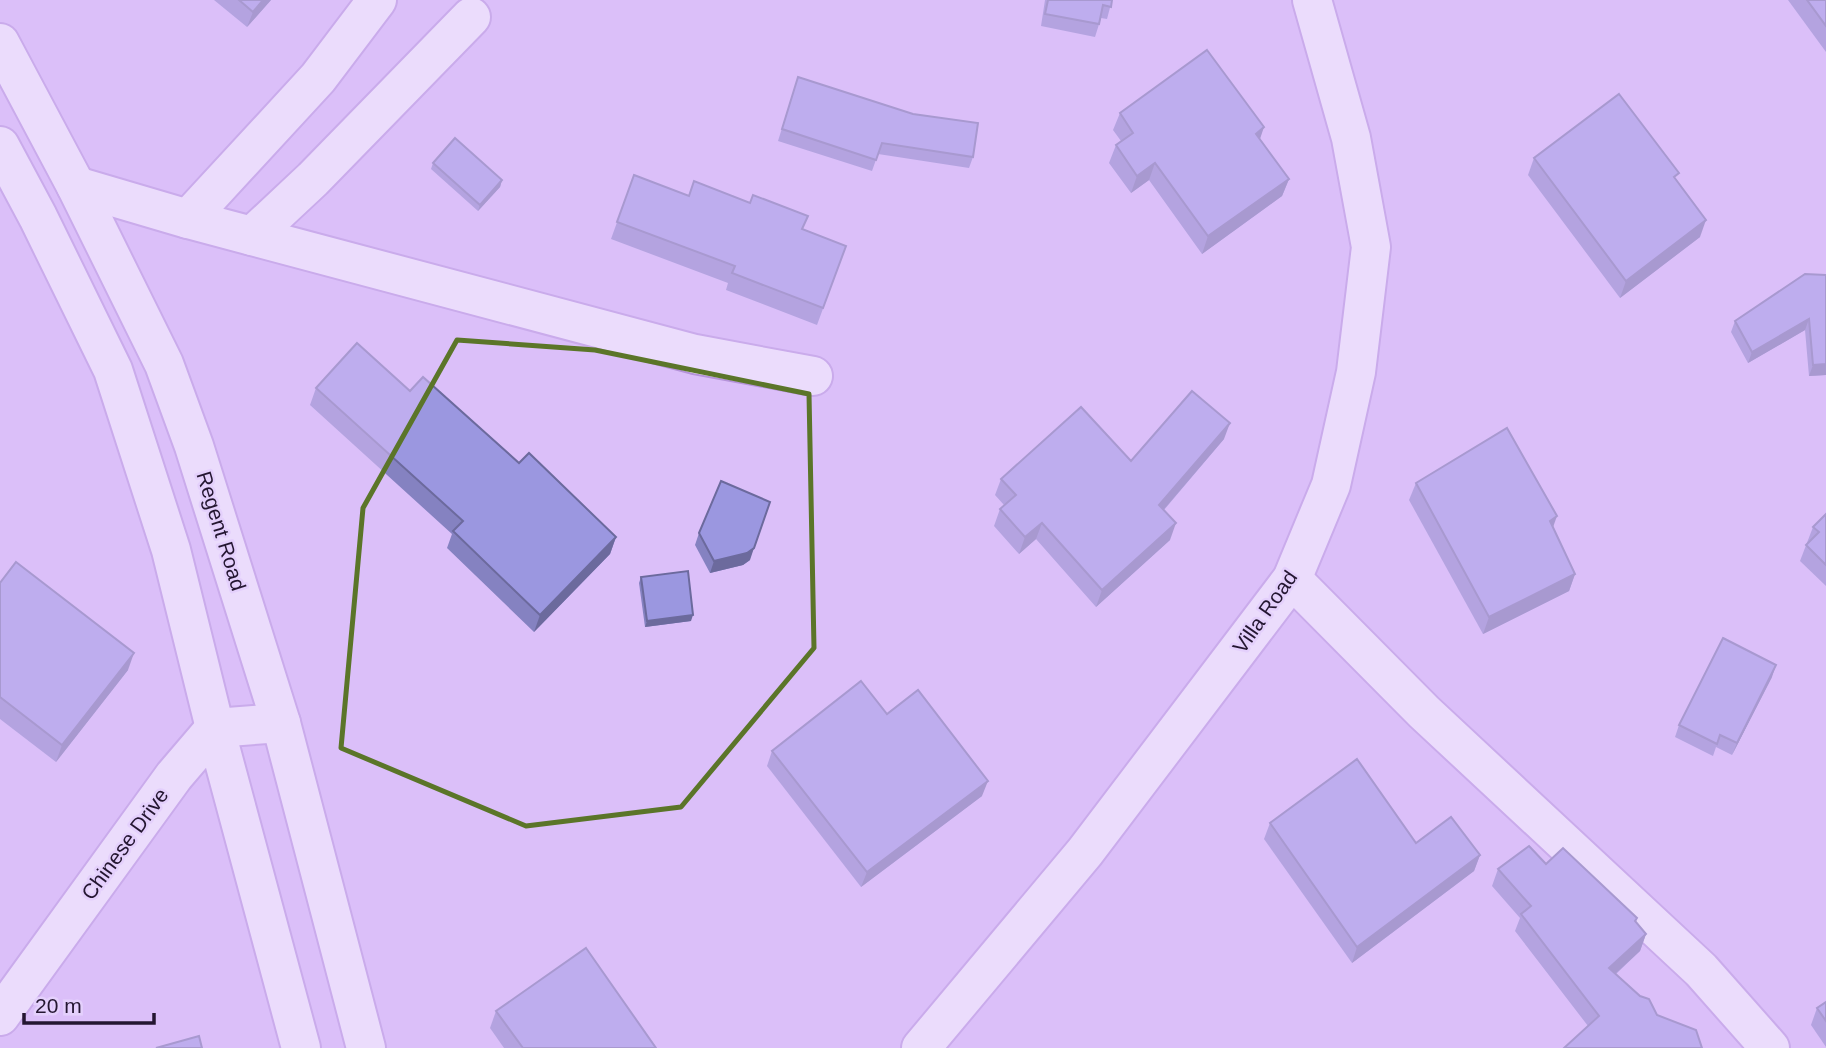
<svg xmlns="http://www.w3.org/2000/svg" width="1826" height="1048" font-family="Arial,sans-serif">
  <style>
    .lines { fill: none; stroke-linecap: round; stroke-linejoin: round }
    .street-casing { stroke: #b593da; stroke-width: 42 }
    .primary-casing { stroke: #b593da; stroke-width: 42 }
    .street { stroke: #fff; stroke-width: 38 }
    .primary { stroke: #fff; stroke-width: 38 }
    .wall { fill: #8582c1 }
    .shaded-wall { fill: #6c6a9d }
    .building { fill: #9b97e0; stroke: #6c6a9d; stroke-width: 2 }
    .marked { fill: none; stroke: #5b7529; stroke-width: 5; stroke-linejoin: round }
    .labels { text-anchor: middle; stroke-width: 5; stroke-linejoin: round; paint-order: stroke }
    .street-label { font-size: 21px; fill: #241631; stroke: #e4d0fc }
  </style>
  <rect width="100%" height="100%" fill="#dbbff9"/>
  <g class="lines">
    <!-- street casing -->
    <g class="street-casing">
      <g id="street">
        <polyline points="76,186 188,219 695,354 813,376"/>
        <polyline points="188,219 318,78 377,0"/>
        <polyline points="252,236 313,179 471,17"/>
        <polyline points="1292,579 1424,712 1701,970 1770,1048"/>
        <polyline points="0,1016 174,776 215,728 281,723"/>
        <polyline points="921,1048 1085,852 1292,579 1331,485 1356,372 1371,247 1351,138 1312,0"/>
      </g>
    </g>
    <!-- primary casing -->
    <g class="primary-casing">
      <g id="primary">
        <polyline points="0,43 76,186 164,364 194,446 281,723 366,1048"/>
        <polyline points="0,146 38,217 113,370 171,550 215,728 301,1048"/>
      </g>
    </g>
    <!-- street -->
    <use href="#street" class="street"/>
    <!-- primary -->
    <use href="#primary" class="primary"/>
  </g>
  <!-- wall -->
  <g class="wall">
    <polygon points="214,0 271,0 247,27"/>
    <polygon points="1045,0 1112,0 1107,19 1101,18 1095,37 1041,26"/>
    <polygon points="1788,0 1826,0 1826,52"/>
    <polygon points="798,77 973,157 969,168 878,154 872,171 778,141"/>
    <polygon points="1120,113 1260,139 1289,179 1282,196 1202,254 1149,180 1131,193 1109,163 1116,145 1121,141 1113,130"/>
    <polygon points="1534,158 1676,180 1700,237 1620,298 1528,175"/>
    <polygon points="433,163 502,180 500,187 478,211 431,169"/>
    <polygon points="634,175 689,196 803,229 846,246 817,325 726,290 728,283 611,239"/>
    <polygon points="1805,274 1826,375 1809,376 1805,330 1748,363 1731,332 1735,321"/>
    <polygon points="316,388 410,391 519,463 616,537 610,554 534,632 447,548 452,534 310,405"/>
    <polygon points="1224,439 1164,510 1170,540 1096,607 1036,539 1019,554 994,526 1000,509 1004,505 995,495 1001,479 1131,461"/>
    <polygon points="1416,483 1575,574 1569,591 1483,634 1409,500"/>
    <polygon points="1826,514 1826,586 1800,561 1813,527"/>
    <polygon points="699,533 750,560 743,565 710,573 695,545"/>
    <polygon points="641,577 691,621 645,627 639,583"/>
    <polygon points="0,583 128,670 56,762 0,719"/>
    <polygon points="1772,677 1732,755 1716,747 1713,756 1675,737 1679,725"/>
    <polygon points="887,714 982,796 861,887 767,766 772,751"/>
    <polygon points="1270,823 1416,843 1480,855 1474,871 1352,963 1264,839"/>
    <polygon points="1546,864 1637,918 1636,922 1646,934 1640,951 1616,974 1657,1015 1588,1026 1515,931 1520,918 1492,886 1498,869"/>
    <polygon points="1826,1002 1826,1047 1811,1025 1817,1008"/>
    <polygon points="496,1011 656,1048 504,1048 490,1028"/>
  </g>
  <!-- shaded-wall -->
  <g class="shaded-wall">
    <polygon points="263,0 271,0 247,27 253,12"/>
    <polygon points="1264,127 1258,145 1256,134"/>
    <polygon points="1155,163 1149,180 1131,193 1137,176"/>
    <polygon points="1289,179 1282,196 1202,254 1208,236"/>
    <polygon points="502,180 500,187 478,211 480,205"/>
    <polygon points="1706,220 1700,237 1620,298 1626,281"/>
    <polygon points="1809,319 1805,330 1748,363 1752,352"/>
    <polygon points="1826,364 1826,375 1809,376 1813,365"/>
    <polygon points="1230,423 1224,439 1153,522 1159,505"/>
    <polygon points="1557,516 1551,533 1550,521"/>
    <polygon points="1042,523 1036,539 1019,554 1025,537"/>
    <polygon points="1176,523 1170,540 1096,607 1102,590"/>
    <polygon points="616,537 610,554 534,632 540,615"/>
    <polygon points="754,548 750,560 743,565 710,573 714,561"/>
    <polygon points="1575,574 1569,591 1483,634 1489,617"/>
    <polygon points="693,615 691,621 645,627 647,621"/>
    <polygon points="134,653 128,670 56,762 62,745"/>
    <polygon points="1776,665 1772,677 1732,755 1737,743"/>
    <polygon points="988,781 982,796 861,887 867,872"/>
    <polygon points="1480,855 1474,871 1352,963 1357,947"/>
    <polygon points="1646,934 1640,951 1603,985 1609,968"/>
  </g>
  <!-- building -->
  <g class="building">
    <polygon points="239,0 263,0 253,12"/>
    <polygon points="1048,0 1112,0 1111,7 1103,5 1099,24 1045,14"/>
    <polygon points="1807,0 1826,0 1826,26"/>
    <polygon points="1207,50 1264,127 1256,134 1289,179 1208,236 1155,163 1137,176 1116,145 1133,133 1120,113"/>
    <polygon points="798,77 913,114 978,123 973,157 882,143 876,160 782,129"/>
    <polygon points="1619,94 1679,173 1674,177 1706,220 1626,281 1534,158"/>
    <polygon points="455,138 502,180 480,205 433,163"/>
    <polygon points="634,175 689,196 694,181 750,203 753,195 808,216 802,229 846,246 823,308 732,273 735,266 617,222"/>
    <polygon points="1805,274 1826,275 1826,364 1813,365 1809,319 1752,352 1735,321"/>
    <polygon points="357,343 410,391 423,377 519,463 529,453 616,537 540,615 453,531 463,521 316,388"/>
    <polygon points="1192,391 1230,423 1159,505 1176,523 1102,590 1042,523 1025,537 1000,509 1016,495 1001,479 1081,407 1131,461"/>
    <polygon points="1507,428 1557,516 1550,521 1575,574 1489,617 1416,483"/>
    <polygon points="721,481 770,502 754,548 747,553 714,561 699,533"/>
    <polygon points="1826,514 1826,565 1806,545 1819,532 1813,527"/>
    <polygon points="16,562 134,653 62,745 0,697 0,583"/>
    <polygon points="688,571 693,615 647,621 641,577"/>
    <polygon points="1723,638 1776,665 1737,743 1720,735 1717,744 1679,725"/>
    <polygon points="861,681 887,714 918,690 988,781 867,872 772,751"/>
    <polygon points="1357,759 1416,843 1451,817 1480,855 1357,947 1270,823"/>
    <polygon points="1529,846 1546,864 1563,848 1637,918 1635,921 1646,934 1609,968 1640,996 1649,999 1657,1015 1696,1030 1702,1048 1564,1048 1599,1016 1521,914 1531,906 1498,869"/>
    <polygon points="586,948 656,1048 523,1048 496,1011"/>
    <polygon points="1826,1002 1826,1021 1817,1008"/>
    <polygon points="199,1036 202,1048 156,1048"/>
  </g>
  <!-- marked area -->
  <path d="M0 0H1826V1048H0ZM457,340L595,350L809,394L814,648L681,807L526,826L341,748L363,508Z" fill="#dbbff9" fill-opacity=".55" fill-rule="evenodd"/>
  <path class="marked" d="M457,340L595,350L809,394L814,648L681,807L526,826L341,748L363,508Z"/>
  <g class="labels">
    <!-- street labels -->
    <g class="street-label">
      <text transform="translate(221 531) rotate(73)" y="7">Regent Road</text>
      <text transform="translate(1265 612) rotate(-55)" y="7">Villa Road</text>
      <text transform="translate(125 844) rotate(-54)" y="7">Chinese Drive</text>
    </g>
  </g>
  <!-- scale -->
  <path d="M24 1013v10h130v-10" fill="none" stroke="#241631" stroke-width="3.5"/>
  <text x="35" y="1013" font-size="21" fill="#241631" stroke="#e4d0fc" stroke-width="5" paint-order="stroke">20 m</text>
</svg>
